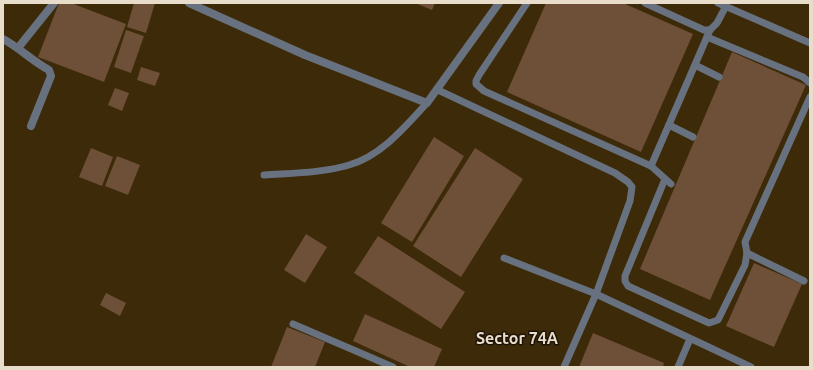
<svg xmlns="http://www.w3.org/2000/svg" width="813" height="370" font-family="Ubuntu,sans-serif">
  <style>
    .building { fill: #6e4f38 }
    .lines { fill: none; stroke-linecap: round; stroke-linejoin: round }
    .lane { stroke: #67717f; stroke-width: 7 }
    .street { stroke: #67717f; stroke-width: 8 }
    .labels { text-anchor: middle; stroke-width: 3; stroke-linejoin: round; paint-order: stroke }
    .district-label { font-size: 16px; font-weight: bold; fill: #e8dcca; stroke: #1d1407 }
  </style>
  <rect width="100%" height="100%" fill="#3d2a08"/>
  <!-- building -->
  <g class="building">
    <polygon points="59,3 71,3 126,24 104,82 38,57"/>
    <polygon points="134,3 155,3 146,33 127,27"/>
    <polygon points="415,3 435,3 432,10"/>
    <polygon points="546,3 623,3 693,34 641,152 507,92"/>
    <polygon points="126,30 144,36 131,73 114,67"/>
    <polygon points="732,52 806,85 710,300 640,269"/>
    <polygon points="141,67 160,73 155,86 137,80"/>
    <polygon points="115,88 129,93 122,111 108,105"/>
    <polygon points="434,137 464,156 412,242 381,223"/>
    <polygon points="91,148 113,157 102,186 79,177"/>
    <polygon points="475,148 523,179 461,277 413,246"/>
    <polygon points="117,156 140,165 128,195 105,186"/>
    <polygon points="306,234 327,247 305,283 284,270"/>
    <polygon points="378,236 465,292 441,329 354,273"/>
    <polygon points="754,263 802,284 774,347 726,326"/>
    <polygon points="106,293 126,303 120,316 100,305"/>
    <polygon points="365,314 442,349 434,367 410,367 353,341"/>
    <polygon points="287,327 325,342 315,367 271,367"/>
    <polygon points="593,333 664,363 663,367 579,367"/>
  </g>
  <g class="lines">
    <!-- lane -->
    <g class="lane">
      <polyline points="527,3 479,75 476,81 476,84 484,91 651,166 671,184"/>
      <polyline points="645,3 704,30 710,30 717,23 726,6"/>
      <polyline points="718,3 810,43"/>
      <polyline points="707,37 803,77 810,83"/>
      <polyline points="695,65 719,77"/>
      <polyline points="438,90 615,173 628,182 632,187 630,201 596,294 564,367"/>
      <polyline points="669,125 693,137"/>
      <polyline points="651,166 710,30"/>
      <path d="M264,175C292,173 322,173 349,165C381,156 405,127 427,103"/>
      <polyline points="665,179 625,276 625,281 628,286 709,323 718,320 745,265 747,253 745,242 810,97"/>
      <polyline points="747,253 804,281"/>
      <polyline points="504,258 596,294 751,367"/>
      <polyline points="293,324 393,367"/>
      <polyline points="678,367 690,339"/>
    </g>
    <!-- street -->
    <g class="street">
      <polyline points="189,3 305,55 427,103 499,3"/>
      <path d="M3,39C20,48 32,61 49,70L51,76L31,126"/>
      <polyline points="18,48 54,3"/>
    </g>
  </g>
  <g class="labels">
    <!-- district labels -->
    <g class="district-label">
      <text x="517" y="344">Sector 74A</text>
    </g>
  </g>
  <!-- border -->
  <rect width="813" height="370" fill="none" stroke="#e8dcca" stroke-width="8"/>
</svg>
